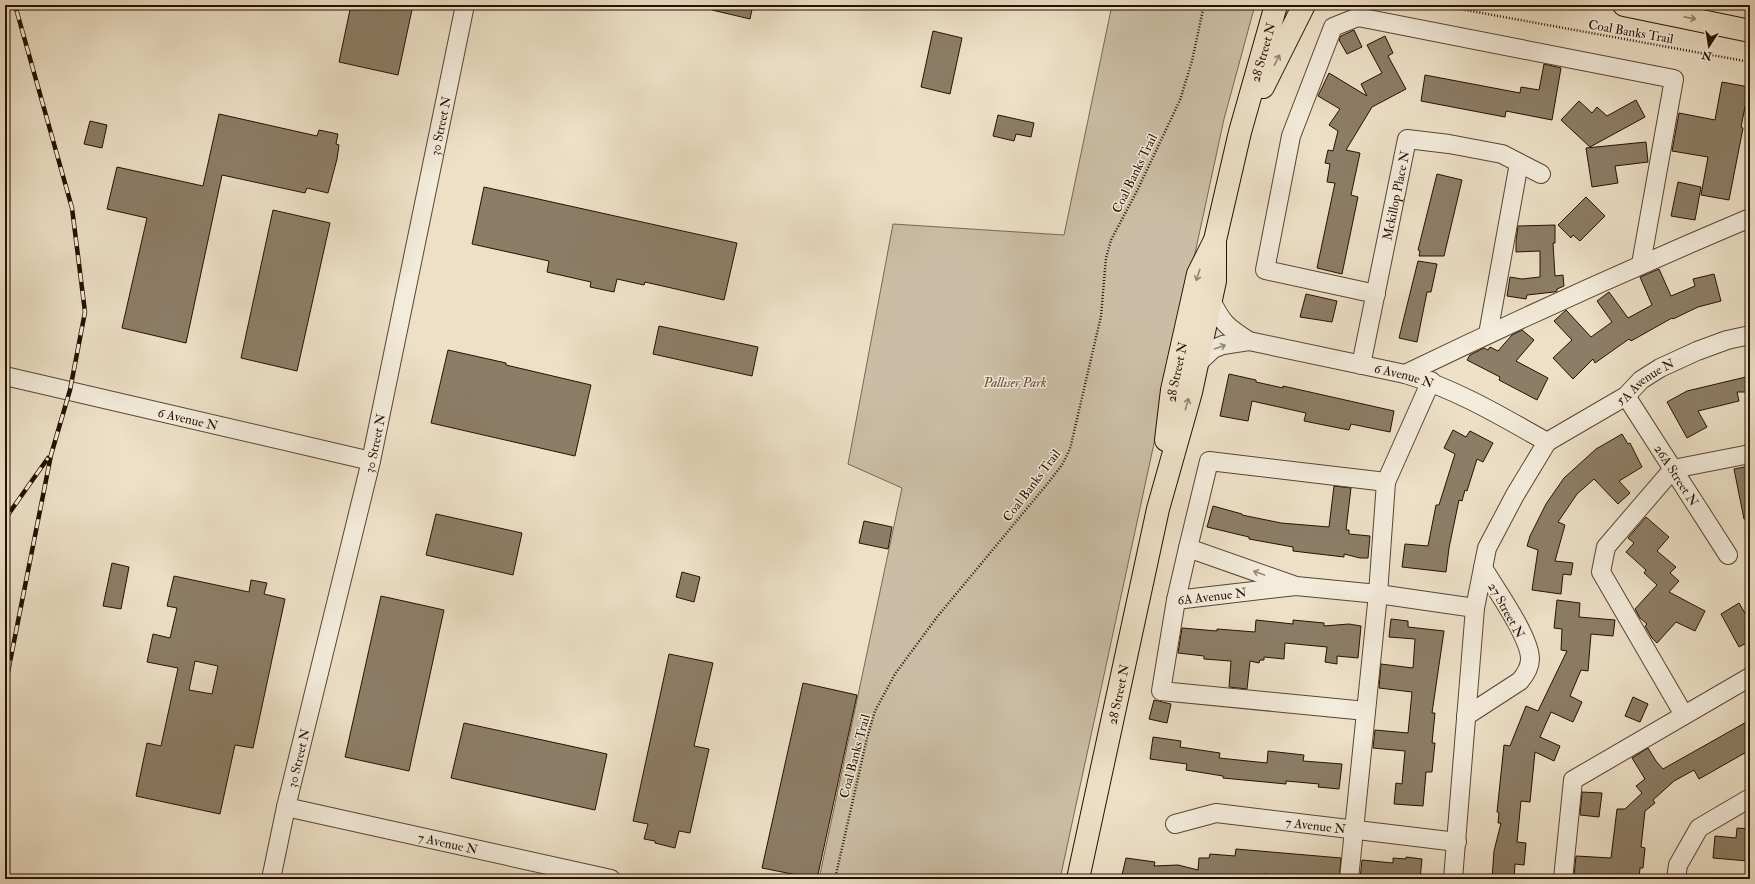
<svg xmlns="http://www.w3.org/2000/svg" width="1755" height="884" font-family="'IM FELL Double Pica',serif">
  <style>
    .green { fill: #cbbda5; stroke: #786752 }
    .building { fill: #8d7d67; stroke: #261100; fill-rule: evenodd }
    .lines { fill: none; stroke-linecap: round; stroke-linejoin: round }
    .minor-casing { stroke: #584532; stroke-width: 20 }
    .major-casing { stroke: #261100; stroke-width: 24 }
    .path { stroke: #261100; stroke-width: 2.5; stroke-dasharray: 1 2; stroke-linecap: butt }
    .minor { stroke: #f3ebdb; stroke-width: 18 }
    .major { stroke: #ede0c7; stroke-width: 22 }
    .rail-casing { stroke: #261100; stroke-width: 4.5 }
    .rail { stroke: #f3ebdb; stroke-width: 3; stroke-dasharray: 9; stroke-linecap: butt }
    .oneway { stroke: #93836d }
    .oneway2 { stroke: #978978 }
    .labels { text-anchor: middle; stroke-width: 3; stroke-linejoin: round; paint-order: stroke }
    .street-label { font-size: 13px; fill: #261100; stroke: #f3ebdb }
    .park-label { font-size: 13px; font-style: italic; fill: #604d3a; stroke: #f3ebdb }
  </style>
  <rect width="100%" height="100%" fill="#ede0c7"/>
  <filter id="stains"><feTurbulence type="fractalNoise" baseFrequency=".005" numOctaves="4"/><feColorMatrix values="0 0 0 0 .2 0 0 0 0 .09 0 0 0 0 .02 0 0 0 .5 -.17"/></filter>
  <radialGradient id="worn" r=".72"><stop offset=".6" stop-color="#630" stop-opacity="0"/><stop offset="1" stop-color="#630" stop-opacity=".3"/></radialGradient>
  <!-- green -->
  <polygon class="green" points="1112,5 1255,5 1224,119 1060,879 819,879 902,488 848,464 893,224 1064,235"/>
  <!-- building -->
  <g class="building">
    <polygon points="351,5 413,5 398,75 339,62"/>
    <polygon points="713,5 753,5 750,19 712,10"/>
    <polygon points="1354,30 1362,47 1347,54 1339,40 1341,36"/>
    <polygon points="933,31 962,38 950,94 921,87"/>
    <polygon points="1385,36 1393,53 1388,56 1406,89 1372,107 1346,150 1360,153 1351,195 1358,197 1342,274 1317,268 1335,183 1327,182 1330,164 1325,163 1328,150 1333,151 1338,131 1329,125 1340,109 1318,96 1329,73 1367,96 1361,84 1382,73 1367,45"/>
    <polygon points="1544,64 1561,68 1552,120 1506,111 1505,117 1421,101 1425,75 1520,93 1521,87 1539,90"/>
    <polygon points="1722,82 1749,87 1741,127 1743,128 1729,200 1701,195 1708,157 1672,151 1679,113 1715,120"/>
    <polygon points="1636,100 1645,117 1590,147 1561,120 1579,101 1592,113 1597,107 1607,116"/>
    <polygon points="219,114 317,136 319,130 338,134 336,144 339,145 337,159 328,193 307,188 305,193 222,175 186,343 122,328 147,218 107,209 117,167 203,186"/>
    <polygon points="998,115 1034,123 1031,137 1016,134 1014,141 993,136"/>
    <polygon points="90,121 107,125 102,148 84,144"/>
    <polygon points="1646,142 1648,162 1615,166 1618,183 1592,187 1586,148"/>
    <polygon points="1437,174 1462,180 1444,256 1419,256 1420,251 1418,250"/>
    <polygon points="1678,182 1701,187 1695,220 1671,216"/>
    <polygon points="484,187 737,243 724,300 645,282 644,285 617,279 614,292 590,287 591,282 547,272 549,261 472,244"/>
    <polygon points="1586,197 1605,216 1580,241 1573,235 1571,238 1558,225"/>
    <polygon points="273,210 330,223 297,371 241,358"/>
    <polygon points="1555,225 1555,243 1553,243 1555,276 1563,275 1564,286 1557,289 1557,291 1554,292 1527,295 1526,299 1507,296 1510,277 1522,279 1540,277 1540,251 1516,252 1516,241 1518,226"/>
    <polygon points="1418,261 1437,264 1431,292 1427,292 1417,342 1399,338"/>
    <polygon points="1659,269 1671,296 1695,286 1693,279 1714,274 1721,301 1698,307 1673,319 1672,318 1631,341 1629,339 1595,363 1593,359 1573,379 1553,358 1572,340 1554,321 1566,310 1591,337 1612,322 1597,301 1609,292 1628,318 1652,305 1640,277"/>
    <polygon points="1306,294 1337,301 1332,322 1300,317"/>
    <polygon points="659,326 758,347 752,376 653,354"/>
    <polygon points="1522,330 1534,340 1516,361 1548,378 1537,400 1499,380 1500,377 1467,360 1470,355 1484,348 1488,350 1490,347 1498,351 1512,335"/>
    <polygon points="448,350 506,363 506,365 591,385 575,456 431,423"/>
    <polygon points="1229,374 1256,380 1256,382 1283,388 1283,386 1394,411 1390,432 1351,424 1349,430 1304,421 1306,413 1252,401 1248,421 1220,416"/>
    <polygon points="1750,376 1750,392 1737,392 1739,401 1698,411 1707,427 1687,438 1667,402 1687,391"/>
    <polygon points="1453,430 1466,437 1470,431 1493,443 1483,462 1477,459 1467,491 1465,490 1462,501 1459,500 1449,548 1446,572 1402,567 1405,544 1428,546 1436,505 1439,505 1455,454 1444,448"/>
    <polygon points="1622,434 1628,444 1630,443 1642,467 1619,481 1630,493 1618,504 1594,479 1577,494 1558,522 1565,525 1555,561 1573,563 1571,575 1563,574 1561,594 1532,590 1538,550 1527,546 1530,536 1546,504 1564,478 1596,449"/>
    <polygon points="1750,466 1750,518 1744,519 1734,469"/>
    <polygon points="1334,486 1351,488 1346,530 1349,530 1349,534 1370,536 1368,558 1360,558 1344,554 1344,557 1293,551 1293,547 1249,539 1249,537 1207,527 1213,506 1242,514 1242,515 1281,523 1329,527"/>
    <polygon points="436,514 522,533 513,575 426,555"/>
    <polygon points="1646,517 1669,537 1657,551 1676,567 1670,573 1679,581 1669,592 1705,611 1695,631 1676,622 1657,643 1652,638 1645,626 1647,624 1640,618 1635,609 1657,585 1644,573 1646,570 1626,552 1634,543 1628,538"/>
    <polygon points="864,521 892,527 888,549 859,543"/>
    <polygon points="112,563 129,567 121,609 103,606"/>
    <polygon points="682,572 700,577 694,602 676,597"/>
    <path d="M174,576L249,592L251,580L267,583L264,594L285,599L253,748L235,745L220,814L136,796L147,743L161,746L178,668L147,662L153,634L170,638L177,608L167,606ZM195,661L218,666L212,694L189,690Z"/>
    <polygon points="381,596 444,610 409,771 345,757"/>
    <polygon points="1557,600 1580,603 1579,617 1615,620 1613,636 1591,634 1588,671 1581,670 1570,696 1582,702 1573,722 1551,712 1540,737 1560,746 1554,761 1535,752 1530,802 1521,801 1517,842 1526,843 1524,865 1515,864 1514,879 1492,879 1494,851 1501,823 1498,823 1499,813 1497,812 1504,745 1510,746 1526,706 1538,711 1567,651 1561,650 1562,629 1554,628"/>
    <polygon points="1739,603 1746,615 1750,613 1750,641 1739,647 1721,614"/>
    <polygon points="1391,619 1408,621 1408,627 1444,631 1432,713 1435,713 1432,743 1435,743 1432,772 1426,772 1423,806 1394,804 1396,783 1402,784 1405,751 1373,748 1375,730 1408,733 1412,692 1379,688 1381,664 1413,668 1415,639 1389,637"/>
    <polygon points="1256,620 1293,624 1293,620 1324,623 1324,626 1349,624 1361,626 1358,658 1337,656 1337,664 1325,662 1327,647 1285,643 1284,659 1264,657 1264,660 1260,660 1259,663 1250,661 1247,689 1229,687 1231,661 1204,659 1204,656 1178,653 1182,628 1217,631 1217,629 1255,632"/>
    <polygon points="669,654 713,663 694,746 709,749 690,833 679,831 675,848 655,843 655,841 644,839 648,824 633,821"/>
    <polygon points="803,683 857,695 817,879 762,868"/>
    <polygon points="1633,697 1648,704 1640,722 1625,716"/>
    <polygon points="1154,700 1171,704 1167,723 1149,719"/>
    <polygon points="1750,720 1750,750 1699,779 1694,770 1674,781 1653,800 1655,803 1645,811 1641,847 1645,848 1643,868 1640,868 1639,879 1597,877 1597,879 1576,879 1576,876 1574,876 1576,856 1611,858 1617,809 1625,809 1642,793 1636,786 1645,779 1632,758 1648,748 1656,761 1663,769"/>
    <polygon points="464,723 607,754 595,810 451,778"/>
    <polygon points="1153,737 1181,741 1180,747 1220,753 1219,758 1267,763 1268,751 1304,755 1303,761 1342,764 1339,789 1318,787 1319,784 1286,781 1286,784 1223,778 1223,776 1186,770 1187,764 1150,759"/>
    <polygon points="1582,792 1602,793 1599,817 1580,815"/>
    <polygon points="1737,828 1750,829 1748,861 1713,858 1715,836 1736,838"/>
    <polygon points="1236,849 1341,858 1339,879 1305,879 1305,878 1264,874 1264,879 1121,879 1126,858 1155,862 1154,866 1178,865 1198,870 1199,858 1209,858 1210,854 1235,856"/>
    <polygon points="1406,857 1422,859 1420,879 1360,879 1362,860 1393,863 1393,858 1406,859"/>
  </g>
  <g class="lines">
    <!-- minor casing -->
    <g class="minor-casing">
      <g id="minor">
        <polyline points="1376,294 1265,270 1291,136 1333,27 1358,17 1674,79 1641,264"/>
        <path id="s1" d="M1211,300C1222,323 1227,327 1249,341L1405,374C1456,389 1501,416 1547,442"/>
        <polyline points="1488,334 1519,163"/>
        <polyline points="1197,364 1213,349 1223,345 1249,341"/>
        <path id="s2" d="M1361,365L1407,139L1449,144L1502,154L1541,174"/>
        <path d="M1405,374C1519,319 1634,267 1750,218"/>
        <path id="s3" d="M5,376L371,461"/>
        <path id="s4" d="M1626,396L1728,555"/>
        <path id="s5" d="M1547,442L1626,396L1641,380L1660,368L1697,351L1727,340L1750,335"/>
        <polyline points="1386,482 1431,381"/>
        <polyline points="1188,548 1209,461 1386,482 1378,594 1349,879"/>
        <path id="s6" d="M1296,586L1188,548L1176,600L1296,586L1378,594L1475,608"/>
        <polyline points="1176,600 1161,691 1366,711"/>
        <polyline points="1684,715 1601,572 1606,547 1673,469 1750,454"/>
        <path d="M1466,716L1520,681C1525,675 1530,668 1530,659C1530,637 1495,588 1483,568"/>
        <path id="s7" d="M286,807L611,879"/>
        <path id="s8" d="M1175,824L1216,813L1457,842"/>
        <path id="s9" d="M271,879L286,807L371,461L465,5"/>
        <polyline points="1453,879 1475,608 1487,548 1515,495 1547,442"/>
        <polyline points="1563,879 1573,780 1750,677"/>
        <polyline points="1676,879 1678,865 1699,828 1750,798"/>
      </g>
    </g>
    <!-- major casing -->
    <g class="major-casing">
      <g id="major">
        <polyline points="1624,5 1750,31"/>
        <polyline points="1263,87 1304,5"/>
        <path id="s10" d="M1166,440L1172,390L1198,274L1215,240L1240,132L1276,5"/>
        <path id="s11" d="M1078,879L1158,509L1191,392L1215,281V240"/>
      </g>
    </g>
    <!-- path -->
    <g class="path">
      <polyline points="1438,5 1750,62"/>
      <polyline points="835,879 867,738 875,711 895,674 937,617 1048,483 1062,465 1070,449 1101,316 1106,258 1111,240 1137,191 1180,100 1192,61 1204,5"/>
    </g>
    <!-- minor -->
    <use href="#minor" class="minor"/>
    <!-- major -->
    <use href="#major" class="major"/>
    <!-- rail casing -->
    <g class="rail-casing">
      <g id="rail">
        <polyline points="5,519 48,458"/>
        <polyline points="5,687 51,455 70,390 85,312 72,208 15,5"/>
      </g>
    </g>
    <!-- rail -->
    <use href="#rail" class="rail"/>
  </g>
  <!-- one-way arrows -->
  <defs><path id="oneway-shaft" d="M-6 0H5M1.5-3L5.5 0L1.5 3" fill="none" stroke-width="1.6" stroke-linecap="round" stroke-linejoin="round"/></defs>
  <g class="oneway">
    <use href="#oneway-shaft" transform="translate(1690 18) rotate(11)"/>
    <use href="#oneway-shaft" transform="translate(1277 60) rotate(-63)"/>
    <use href="#oneway-shaft" transform="translate(1198 275) rotate(108)"/>
    <use href="#oneway-shaft" transform="translate(1187 404) rotate(-74)"/>
  </g>
  <g class="oneway2">
    <use href="#oneway-shaft" transform="translate(1220 347) rotate(-19)"/>
    <use href="#oneway-shaft" transform="translate(1259 573) rotate(-161)"/>
  </g>
  <g class="labels">
    <!-- street labels -->
    <g class="street-label">
      <text transform="translate(1631 31) rotate(10)" y="5">Coal Banks Trail</text>
      <text dy="5" stroke="none"><textPath href="#s10" startOffset="401">28 Street N</textPath></text>
      <text dy="5" stroke="none"><textPath href="#s9" startOffset="772">30 Street N</textPath></text>
      <text transform="translate(1134 173) rotate(-64)" y="5">Coal Banks Trail</text>
      <text dy="5" stroke="none"><textPath href="#s2" startOffset="173">Mckillop Place N</textPath></text>
      <text dy="5" stroke="none"><textPath href="#s10" startOffset="69">28 Street N</textPath></text>
      <text dy="5" stroke="none"><textPath href="#s1" startOffset="216">6 Avenue N</textPath></text>
      <text dy="5" stroke="none"><textPath href="#s5" startOffset="116">5A Avenue N</textPath></text>
      <text dy="5" stroke="none"><textPath href="#s3" startOffset="188">6 Avenue N</textPath></text>
      <text dy="5" stroke="none"><textPath href="#s9" startOffset="448">30 Street N</textPath></text>
      <text dy="5" stroke="none"><textPath href="#s4" startOffset="94">26A Street N</textPath></text>
      <text transform="translate(1031 485) rotate(-53)" y="5">Coal Banks Trail</text>
      <text dy="5" stroke="none"><textPath href="#s6" startOffset="204">6A Avenue N</textPath></text>
      <text transform="translate(1507 610) rotate(61)" y="5">27 Street N</text>
      <text dy="5" stroke="none"><textPath href="#s11" startOffset="189">28 Street N</textPath></text>
      <text transform="translate(854 756) rotate(-75)" y="5">Coal Banks Trail</text>
      <text dy="5" stroke="none"><textPath href="#s9" startOffset="124">30 Street N</textPath></text>
      <text dy="5" stroke="none"><textPath href="#s8" startOffset="143">7 Avenue N</textPath></text>
      <text dy="5" stroke="none"><textPath href="#s7" startOffset="166">7 Avenue N</textPath></text>
    </g>
    <!-- park labels -->
    <g class="park-label">
      <text x="1015" y="387">Palliser Park</text>
    </g>
  </g>
  <!-- margin -->
  <rect width="1755" height="884" fill="none" stroke="#ede0c7" stroke-width="20"/>
  <rect x="6" y="6" width="1743" height="872" fill="none" stroke="#261100" stroke-width="2"/>
  <rect x="10" y="10" width="1735" height="864" fill="none" stroke="#261100"/>
  <!-- north arrow -->
  <g transform="translate(1709 46) rotate(192)" stroke="#f3ebdb" stroke-width="3" paint-order="stroke">
  <path d="M0-3L7 15L0 10L-7 15Z" fill="#261100"/>
  <text y="-6" font-size="11" font-weight="bold" text-anchor="middle" fill="#261100">N</text>
  </g>
  <rect width="100%" height="100%" filter="url(#stains)"/>
  <rect width="100%" height="100%" fill="url(#worn)"/>
</svg>
